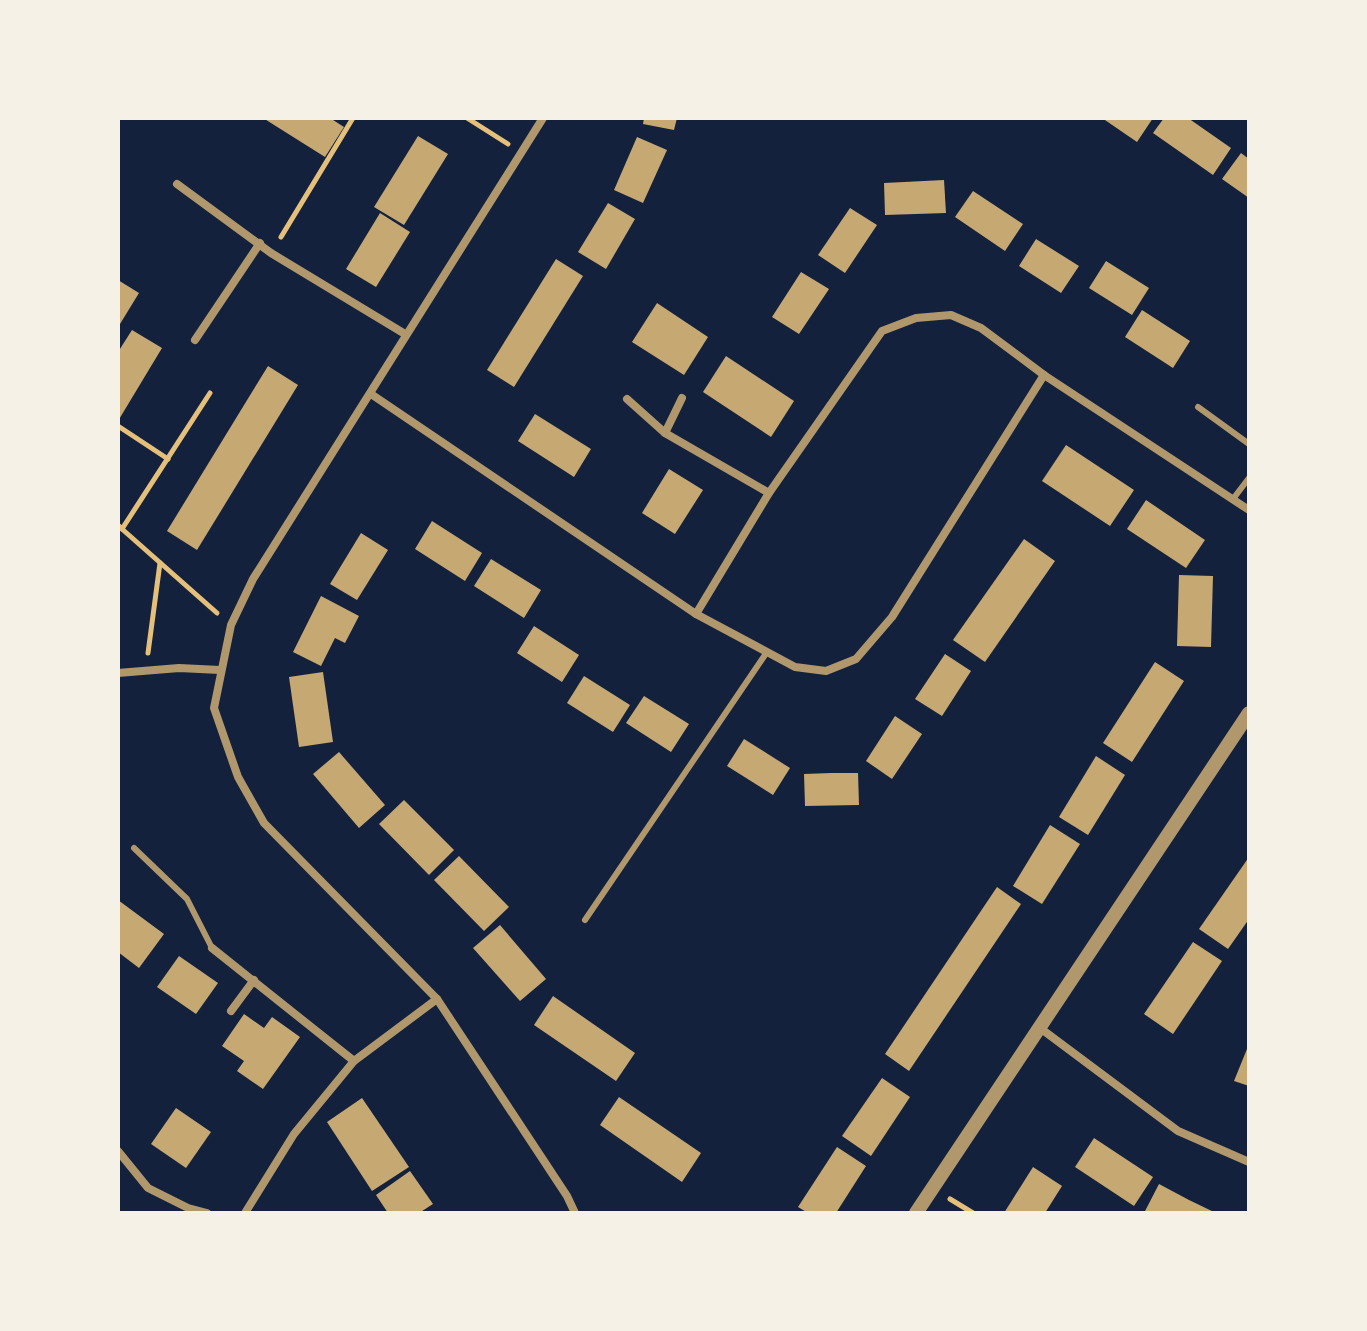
<svg xmlns="http://www.w3.org/2000/svg" width="1367" height="1331" font-family="'Public Sans',sans-serif">
  <style>
    .building { fill: #c6a872 }
    .lines { fill: none; stroke-linecap: round; stroke-linejoin: round }
    .path { stroke: #e5c07b; stroke-width: 5 }
    .service { stroke: #b1986c; stroke-width: 6 }
    .minor { stroke: #b1986c; stroke-width: 8 }
    .tertiary { stroke: #b1986c; stroke-width: 14 }
  </style>
  <rect width="100%" height="100%" fill="#14213d"/>
  <!-- building -->
  <g class="building">
    <polygon points="263,118 330,118 344,127 325,157"/>
    <polygon points="644,118 677,118 674,130 643,124"/>
    <polygon points="1102,118 1153,118 1137,142"/>
    <polygon points="1164,118 1188,118 1231,148 1213,175 1153,133"/>
    <polygon points="418,136 448,154 404,225 374,207"/>
    <polygon points="637,137 667,150 643,203 614,190"/>
    <polygon points="1241,153 1249,159 1249,198 1222,179"/>
    <polygon points="944,180 946,213 885,215 884,183"/>
    <polygon points="973,191 1023,224 1005,251 955,217"/>
    <polygon points="608,203 635,219 606,269 578,252"/>
    <polygon points="850,208 877,225 845,273 818,255"/>
    <polygon points="380,213 410,232 376,287 346,269"/>
    <polygon points="1036,239 1079,266 1061,293 1019,266"/>
    <polygon points="556,259 583,276 514,387 487,370"/>
    <polygon points="1106,261 1149,288 1132,315 1089,288"/>
    <polygon points="801,272 829,289 799,334 772,317"/>
    <polygon points="118,280 139,293 120,324 118,322"/>
    <polygon points="657,303 708,337 684,375 632,342"/>
    <polygon points="1142,310 1190,341 1173,368 1125,337"/>
    <polygon points="132,330 162,348 118,421 118,352"/>
    <polygon points="726,356 794,401 771,437 703,392"/>
    <polygon points="268,366 298,385 197,550 167,531"/>
    <polygon points="535,414 591,449 574,477 518,441"/>
    <polygon points="1066,445 1134,490 1110,526 1042,481"/>
    <polygon points="669,469 703,490 675,534 642,513"/>
    <polygon points="1146,500 1205,540 1186,568 1127,529"/>
    <polygon points="432,521 482,553 465,581 415,549"/>
    <polygon points="361,533 388,550 357,600 330,584"/>
    <polygon points="1024,539 1055,561 985,662 953,640"/>
    <polygon points="491,559 541,590 524,618 474,586"/>
    <polygon points="1179,575 1213,576 1211,647 1177,646"/>
    <polygon points="321,596 359,616 345,643 335,638 321,666 293,652"/>
    <polygon points="534,626 579,655 562,682 517,653"/>
    <polygon points="945,654 971,671 942,716 915,699"/>
    <polygon points="1155,662 1184,681 1132,762 1103,743"/>
    <polygon points="323,672 333,742 299,747 289,677"/>
    <polygon points="584,676 630,705 613,732 567,703"/>
    <polygon points="644,696 689,724 671,752 626,723"/>
    <polygon points="895,716 922,734 892,779 866,761"/>
    <polygon points="744,739 790,768 773,795 727,766"/>
    <polygon points="339,752 385,805 359,828 313,774"/>
    <polygon points="1096,756 1125,775 1088,835 1059,817"/>
    <polygon points="831,773 858,773 859,805 805,806 804,774"/>
    <polygon points="404,800 454,850 429,875 379,824"/>
    <polygon points="1050,825 1080,844 1042,904 1013,886"/>
    <polygon points="459,856 509,907 484,931 434,880"/>
    <polygon points="1249,857 1249,919 1228,949 1199,929"/>
    <polygon points="997,887 1021,904 909,1071 885,1054"/>
    <polygon points="118,900 164,934 139,968 118,952"/>
    <polygon points="500,925 546,979 520,1001 473,948"/>
    <polygon points="1193,942 1222,961 1173,1034 1144,1014"/>
    <polygon points="179,956 218,983 196,1014 157,987"/>
    <polygon points="553,996 635,1053 616,1081 534,1025"/>
    <polygon points="244,1014 264,1028 272,1017 300,1037 263,1089 237,1071 244,1061 222,1046"/>
    <polygon points="1249,1044 1249,1086 1234,1081"/>
    <polygon points="882,1078 910,1097 871,1156 842,1136"/>
    <polygon points="619,1097 701,1153 682,1182 600,1125"/>
    <polygon points="362,1098 409,1167 372,1191 327,1122"/>
    <polygon points="176,1108 211,1132 186,1168 151,1144"/>
    <polygon points="1094,1138 1153,1177 1134,1206 1075,1167"/>
    <polygon points="837,1147 866,1166 836,1213 808,1213 798,1207"/>
    <polygon points="1033,1167 1062,1186 1045,1213 1004,1213"/>
    <polygon points="410,1171 433,1204 419,1213 388,1213 376,1195"/>
    <polygon points="1159,1184 1189,1200 1216,1213 1144,1213"/>
  </g>
  <g class="lines">
    <!-- path -->
    <g class="path">
      <polyline points="467,118 508,144"/>
      <polyline points="281,237 353,118"/>
      <polyline points="118,426 168,459"/>
      <polyline points="118,525 122,529 210,393"/>
      <polyline points="122,529 217,613"/>
      <polyline points="148,653 160,563"/>
      <polyline points="950,1199 973,1213"/>
    </g>
    <!-- service -->
    <g class="service">
      <polyline points="1198,407 1249,444"/>
      <polyline points="1233,499 1249,478"/>
      <polyline points="134,848 187,899 212,948"/>
      <polyline points="585,920 767,652"/>
    </g>
    <!-- minor -->
    <g class="minor">
      <polyline points="543,118 253,579 231,625 214,708 238,777 264,823 437,999 567,1196 575,1213"/>
      <polyline points="177,184 271,253 405,334"/>
      <polyline points="195,340 260,243"/>
      <polyline points="371,394 696,614 795,667 826,671 856,659 892,617 1044,375"/>
      <polyline points="627,399 665,433 769,493"/>
      <polyline points="665,433 682,398"/>
      <polyline points="696,614 769,493 882,331 916,318 951,315 981,328 1044,375 1249,510"/>
      <polyline points="118,673 179,668 220,670"/>
      <polyline points="212,948 354,1061"/>
      <polyline points="231,1011 254,980"/>
      <polyline points="1040,1028 1178,1131 1249,1162"/>
      <polyline points="118,1151 148,1188 188,1208 207,1213"/>
      <polyline points="245,1213 294,1134 354,1061 437,999"/>
    </g>
    <!-- tertiary -->
    <polyline class="tertiary" points="916,1213 1249,713"/>
  </g>
  <!-- border -->
  <rect width="1367" height="1331" fill="none" stroke="#f6f1e7" stroke-width="240"/>
</svg>
